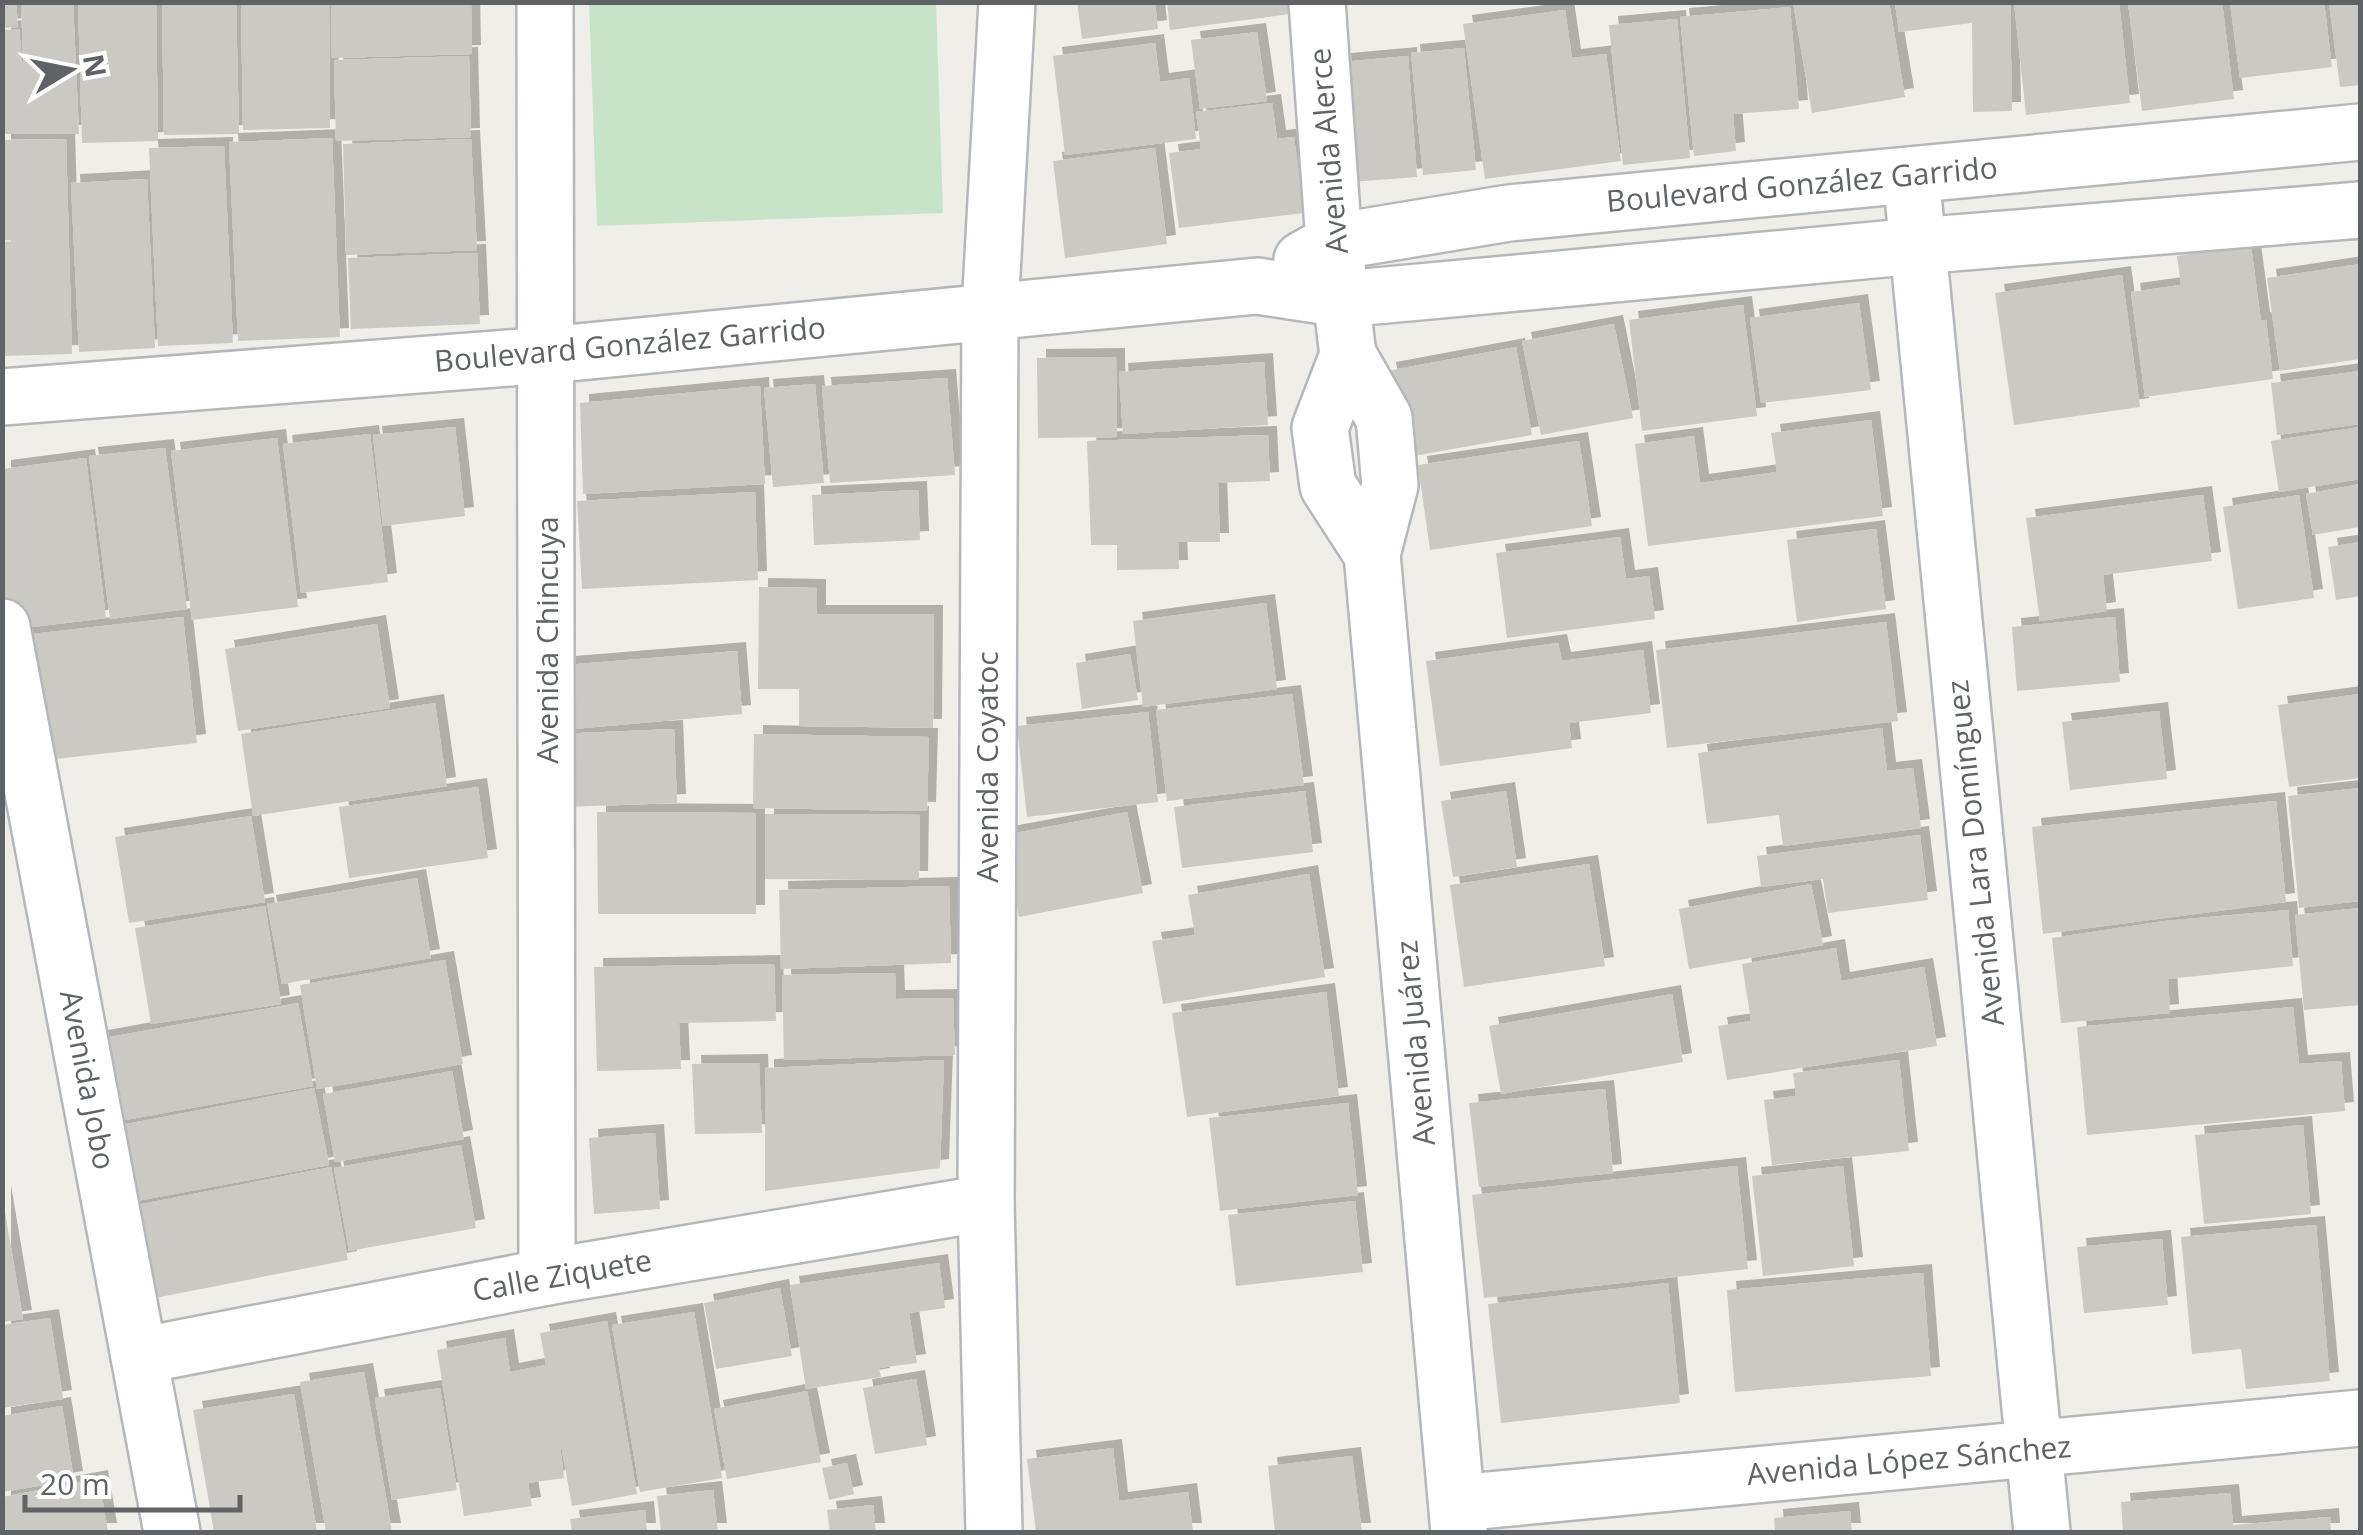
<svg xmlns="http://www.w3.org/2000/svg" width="2363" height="1535" font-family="'Open Sans',sans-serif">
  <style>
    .green { fill: #c8e4c8 }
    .building { fill: #cbc9c4; filter: url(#shadow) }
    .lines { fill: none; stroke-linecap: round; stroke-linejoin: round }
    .minor-casing { stroke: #b5b8bb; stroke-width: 60 }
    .minor { stroke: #fff; stroke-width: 55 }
    .labels { text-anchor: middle; stroke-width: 10; stroke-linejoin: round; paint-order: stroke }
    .street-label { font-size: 30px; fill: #5f6366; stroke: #fff }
  </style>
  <defs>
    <filter id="shadow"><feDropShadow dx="9" dy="-9" stdDeviation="0" flood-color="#0004"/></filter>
  </defs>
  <rect width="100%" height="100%" fill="#f0eee8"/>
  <!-- green -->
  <polygon class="green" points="589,3 936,3 943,213 597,226"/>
  <!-- building -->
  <g class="building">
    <polygon points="2,2 16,2 18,27 2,28"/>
    <polygon points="21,2 73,2 79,134 2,134 2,30 19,29 24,82"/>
    <polygon points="78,2 156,2 158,141 82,143"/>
    <polygon points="162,2 236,2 239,134 164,135"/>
    <polygon points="241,2 329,2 330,128 243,130"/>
    <polygon points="331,2 471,2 472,54 332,58"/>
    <polygon points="1077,2 1155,2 1158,29 1082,39"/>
    <polygon points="1167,2 1289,2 1290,14 1170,30"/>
    <polygon points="1793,2 1889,2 1905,97 1812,113"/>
    <polygon points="1895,2 2010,2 2012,111 1973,112 1972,23 1899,32"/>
    <polygon points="2014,2 2119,2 2130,103 2026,115"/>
    <polygon points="2128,2 2222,2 2234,99 2142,111"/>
    <polygon points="2230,2 2324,2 2332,67 2240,78"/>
    <polygon points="2329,2 2360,2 2360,85 2340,87"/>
    <polygon points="1790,7 1799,109 1733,114 1736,151 1694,156 1680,17"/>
    <polygon points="1565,10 1572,58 1606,54 1621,161 1485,179 1463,24"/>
    <polygon points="1677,19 1690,158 1623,165 1609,25"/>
    <polygon points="1257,32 1267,101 1200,109 1191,40"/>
    <polygon points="1155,43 1160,82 1189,78 1196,139 1065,155 1053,56"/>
    <polygon points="1464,48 1476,170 1423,175 1411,53"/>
    <polygon points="469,56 471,137 336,141 334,60"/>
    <polygon points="1408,56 1417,177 1351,182 1342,62"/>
    <polygon points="1272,103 1277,139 1294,137 1304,213 1179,228 1169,153 1201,149 1196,112"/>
    <polygon points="332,138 340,337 238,341 229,142"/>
    <polygon points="66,139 72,354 2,356 2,242 27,241 2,240 2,140"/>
    <polygon points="471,139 477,250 346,255 343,144"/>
    <polygon points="224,146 233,343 158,346 149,148"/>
    <polygon points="1155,148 1167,244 1065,258 1053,161"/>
    <polygon points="147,179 155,348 79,352 71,183"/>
    <polygon points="2251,246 2261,321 2266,320 2273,379 2145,397 2131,292 2181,285 2177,256"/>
    <polygon points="477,253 480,324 351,329 348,258"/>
    <polygon points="2360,264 2360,359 2280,371 2267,278"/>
    <polygon points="2122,275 2140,407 2014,425 1995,293"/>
    <polygon points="1859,303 1871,390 1761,403 1750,318"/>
    <polygon points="1743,305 1757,416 1642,431 1629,320"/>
    <polygon points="1614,324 1633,418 1541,435 1522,341"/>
    <polygon points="1516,347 1532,435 1402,458 1387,371"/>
    <polygon points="1116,357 1117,437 1038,438 1037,358"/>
    <polygon points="1264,362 1268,425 1123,434 1119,372"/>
    <polygon points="2360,371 2360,424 2277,435 2271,383"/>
    <polygon points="947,378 955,475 830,483 822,386"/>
    <polygon points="815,384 824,483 773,487 764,388"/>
    <polygon points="760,386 765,484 583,494 580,403"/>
    <polygon points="1871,420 1883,516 1648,546 1635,444 1694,436 1700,483 1777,472 1771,433"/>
    <polygon points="455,427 465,516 383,526 373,435"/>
    <polygon points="2360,427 2360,479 2279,492 2271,441"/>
    <polygon points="370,434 388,582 301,593 283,444"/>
    <polygon points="1268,435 1270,481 1218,483 1220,542 1178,542 1179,569 1117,570 1117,545 1091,545 1087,441"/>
    <polygon points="277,438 298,607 192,620 171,451"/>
    <polygon points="1579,441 1592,526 1430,550 1418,465"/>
    <polygon points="165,448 187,609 110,619 89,456"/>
    <polygon points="86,458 106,618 8,630 2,590 2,469"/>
    <polygon points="2360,484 2360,527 2313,535 2306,494"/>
    <polygon points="918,490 920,540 814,545 812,495"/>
    <polygon points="755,492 758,580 582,589 577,501"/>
    <polygon points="2203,495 2212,561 2103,575 2107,611 2040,621 2026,518"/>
    <polygon points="2299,495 2314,598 2238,609 2223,507"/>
    <polygon points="1876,529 1886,609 1797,622 1787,540"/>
    <polygon points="1620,537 1626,579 1649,576 1655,619 1507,638 1496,553"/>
    <polygon points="2360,542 2360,596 2336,600 2328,547"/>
    <polygon points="759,587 817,588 817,614 934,614 933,728 799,726 799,689 758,689"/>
    <polygon points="1266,603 1277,689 1143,707 1133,621"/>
    <polygon points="183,617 197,743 29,762 14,636"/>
    <polygon points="2115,617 2120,682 2017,691 2012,627"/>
    <polygon points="1886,622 1898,721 1667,748 1656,650"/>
    <polygon points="377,624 390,708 238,731 225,649"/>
    <polygon points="1558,643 1562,661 1643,650 1651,713 1569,723 1572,748 1440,766 1426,661"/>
    <polygon points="737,651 742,714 573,729 566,665"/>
    <polygon points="1130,654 1138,700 1082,709 1076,663"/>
    <polygon points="1292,694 1304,785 1167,801 1156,710"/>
    <polygon points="2360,694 2360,778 2289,787 2278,705"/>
    <polygon points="435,703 447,786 253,816 241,734"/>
    <polygon points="2159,711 2167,779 2070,790 2062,722"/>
    <polygon points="1148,712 1158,802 1027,817 1017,726"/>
    <polygon points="1882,728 1887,771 1913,768 1921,828 1783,846 1779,815 1707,824 1698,753"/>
    <polygon points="674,729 677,803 562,807 558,734"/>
    <polygon points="754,734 929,737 927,811 753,808"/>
    <polygon points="478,787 488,858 349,878 339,807"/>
    <polygon points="2360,788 2360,901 2299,908 2288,796"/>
    <polygon points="1305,791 1313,852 1182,868 1174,807"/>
    <polygon points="1506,791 1517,867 1453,877 1441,801"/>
    <polygon points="2276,801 2286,902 2043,934 2032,827"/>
    <polygon points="597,812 756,813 756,914 598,914"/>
    <polygon points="1127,812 1143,893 1019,917 1004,835"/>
    <polygon points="765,814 920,815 919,880 765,879"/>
    <polygon points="251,816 265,902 129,923 115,837"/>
    <polygon points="1920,835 1928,900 1828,913 1823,879 1761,887 1757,856"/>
    <polygon points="1589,864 1605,966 1464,987 1450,885"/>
    <polygon points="1309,874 1325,977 1163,1004 1152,941 1195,935 1188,895"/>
    <polygon points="417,878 431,958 282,984 267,904"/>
    <polygon points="1811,884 1823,945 1689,969 1679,909"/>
    <polygon points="949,886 951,963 781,969 779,890"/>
    <polygon points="265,906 281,1004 151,1024 135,928"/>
    <polygon points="2360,908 2360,1005 2304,1010 2295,915"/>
    <polygon points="2288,910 2293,966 2168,979 2170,1013 2061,1023 2052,938 2165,921"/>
    <polygon points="1836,948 1841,981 1924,967 1937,1046 1727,1080 1718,1026 1751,1021 1742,964"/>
    <polygon points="445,960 463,1064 317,1089 300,985"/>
    <polygon points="774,964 776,1021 679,1023 681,1069 597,1071 594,967"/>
    <polygon points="895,973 896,999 953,998 955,1055 784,1060 782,975"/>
    <polygon points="1326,992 1339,1096 1187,1117 1172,1013"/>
    <polygon points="1672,994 1683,1062 1501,1094 1489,1026"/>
    <polygon points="298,1003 313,1086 114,1122 99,1039"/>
    <polygon points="2293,1007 2299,1064 2341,1061 2345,1111 2087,1135 2077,1027"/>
    <polygon points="944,1060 940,1168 765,1191 765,1068"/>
    <polygon points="1899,1060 1909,1151 1772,1165 1764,1100 1796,1096 1793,1073"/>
    <polygon points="759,1063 762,1133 695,1134 692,1064"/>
    <polygon points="452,1071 464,1139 335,1162 323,1094"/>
    <polygon points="314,1088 329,1165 126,1203 111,1127"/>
    <polygon points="1605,1089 1613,1173 1479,1187 1469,1103"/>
    <polygon points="1348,1103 1358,1195 1220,1211 1209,1118"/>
    <polygon points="2303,1125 2311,1214 2204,1224 2195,1135"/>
    <polygon points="655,1133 660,1209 594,1214 589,1138"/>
    <polygon points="461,1145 476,1228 349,1251 334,1168"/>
    <polygon points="1737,1166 1748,1269 1484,1298 1472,1195"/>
    <polygon points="1843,1166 1854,1266 1763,1276 1752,1176"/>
    <polygon points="331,1167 348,1260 145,1300 127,1207"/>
    <polygon points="2,1194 23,1319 2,1322"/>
    <polygon points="1355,1201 1363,1272 1236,1286 1228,1215"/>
    <polygon points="2316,1225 2330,1381 2246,1389 2241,1349 2192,1354 2181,1237"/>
    <polygon points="2162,1239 2168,1305 2084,1313 2077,1247"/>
    <polygon points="939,1263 945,1308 909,1313 917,1363 879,1368 881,1377 806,1389 790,1285"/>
    <polygon points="1923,1273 1931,1376 1735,1392 1727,1290"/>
    <polygon points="1668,1283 1680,1403 1501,1423 1488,1304"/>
    <polygon points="780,1288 792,1356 716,1369 704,1303"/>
    <polygon points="694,1312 722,1478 640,1492 612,1325"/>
    <polygon points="50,1318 63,1399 2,1408 2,1325"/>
    <polygon points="607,1321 637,1494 572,1506 558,1428 564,1478 528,1483 532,1506 464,1516 437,1350 505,1338 510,1372 546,1365 540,1333"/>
    <polygon points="364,1372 392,1532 326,1532 300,1382"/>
    <polygon points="916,1379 927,1445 875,1454 863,1388"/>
    <polygon points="440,1388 457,1490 392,1500 375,1398"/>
    <polygon points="807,1391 821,1462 727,1479 714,1409"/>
    <polygon points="294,1394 317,1532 214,1532 193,1410"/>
    <polygon points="62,1406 74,1480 2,1492 2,1416"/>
    <polygon points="1113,1448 1119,1501 1188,1492 1193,1532 1036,1532 1027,1459"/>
    <polygon points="1352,1456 1362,1532 1275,1532 1268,1466"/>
    <polygon points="847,1463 854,1494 829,1500 822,1468"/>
    <polygon points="99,1479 108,1532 2,1532 2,1497"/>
    <polygon points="713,1490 718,1532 661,1532 657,1496"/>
    <polygon points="2230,1493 2233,1525 2330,1517 2331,1532 2123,1532 2121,1502"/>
    <polygon points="873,1505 876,1532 830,1532 827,1510"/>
    <polygon points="645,1510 647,1532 572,1532 570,1519"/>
    <polygon points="1850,1511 1852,1532 1775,1532 1774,1518"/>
  </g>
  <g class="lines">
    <!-- minor casing -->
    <g class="minor-casing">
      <g id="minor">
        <polyline points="545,2 547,1277"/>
        <polyline points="1317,2 1334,242 1348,355 1384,418 1390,485 1372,554 1459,1532"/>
        <polyline points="1911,175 2042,1532"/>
        <polyline points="1302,260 1334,242 1509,213 2360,132"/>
        <polyline points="1348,355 1320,428 1328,486 1372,554"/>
        <polyline points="2,397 548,355 1257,286 1343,299 1917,246 2360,210"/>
        <polyline points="2,627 172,1532"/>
        <polyline points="139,1356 547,1277 986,1203"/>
        <polyline points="1457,1503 2360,1418"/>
        <polyline points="994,1532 986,1203 990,310 1007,2"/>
      </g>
    </g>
    <!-- minor -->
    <use href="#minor" class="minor"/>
  </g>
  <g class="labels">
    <!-- street labels -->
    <g class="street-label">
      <text transform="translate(1329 151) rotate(-95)" y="10">Avenida Alerce</text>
      <text transform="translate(1802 185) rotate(-5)" y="10">Boulevard González Garrido</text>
      <text transform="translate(630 345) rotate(-5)" y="10">Boulevard González Garrido</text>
      <text transform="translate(548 640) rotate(-90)" y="10">Avenida Chincuya</text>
      <text transform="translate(988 767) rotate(-90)" y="10">Avenida Coyatoc</text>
      <text transform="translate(1976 853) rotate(-96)" y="10">Avenida Lara Domínguez</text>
      <text transform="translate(1416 1043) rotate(-95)" y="10">Avenida Juárez</text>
      <text transform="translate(87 1080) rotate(79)" y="10">Avenida Jobo</text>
      <text transform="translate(562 1276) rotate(-10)" y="10">Calle Ziquete</text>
      <text transform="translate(1909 1461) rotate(-5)" y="10">Avenida López Sánchez</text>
    </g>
  </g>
  <!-- border -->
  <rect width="2363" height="1535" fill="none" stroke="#5f6366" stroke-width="10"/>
  <!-- north arrow -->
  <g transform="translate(70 70) rotate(80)" stroke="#ffffff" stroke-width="8" paint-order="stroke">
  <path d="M0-8L18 38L0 25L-18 38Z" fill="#5f6366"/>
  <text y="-15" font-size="28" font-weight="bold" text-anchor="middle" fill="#5f6366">N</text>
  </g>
  <!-- scale -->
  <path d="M25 1495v15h215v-15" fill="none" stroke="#5f6366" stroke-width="5"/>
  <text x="40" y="1495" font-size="30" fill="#5f6366" stroke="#ffffff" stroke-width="8" paint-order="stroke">20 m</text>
</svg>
